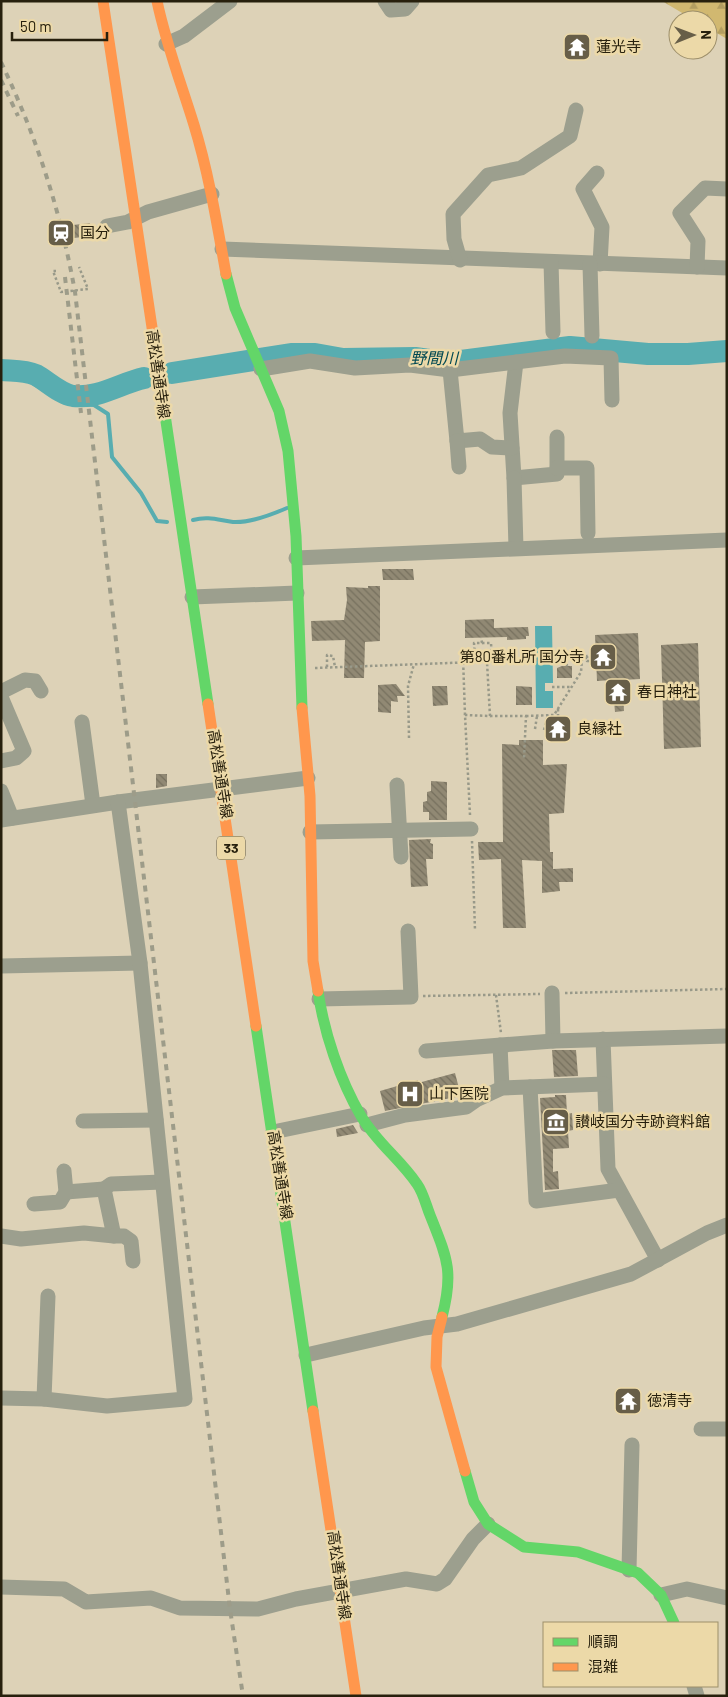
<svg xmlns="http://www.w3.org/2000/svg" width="728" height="1697" font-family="Barlow,'Noto Sans JP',sans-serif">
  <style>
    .forest { fill: url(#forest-firs) }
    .water { fill: #58adb0 }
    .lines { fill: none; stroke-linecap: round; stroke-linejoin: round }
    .stream { stroke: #58adb0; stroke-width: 4 }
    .river { stroke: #58adb0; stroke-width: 22 }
    .building { fill: url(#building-back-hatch) }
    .path { stroke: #989989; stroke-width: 2.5; stroke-dasharray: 2.5 2.5; stroke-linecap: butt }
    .street { stroke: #9c9f8e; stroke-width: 15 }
    .fast { stroke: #63d668; stroke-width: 11 }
    .slow { stroke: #ff974d; stroke-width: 11 }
    .rail { stroke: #9d9c89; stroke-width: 4; stroke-dasharray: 6 6; stroke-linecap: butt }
    .labels { text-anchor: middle; stroke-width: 5; stroke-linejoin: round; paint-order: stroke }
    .shield { fill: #ecd9a8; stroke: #62583c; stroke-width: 1 }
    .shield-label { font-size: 14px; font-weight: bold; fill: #27200d }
    .poi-label { font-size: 15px; fill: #27200d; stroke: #ecd9a8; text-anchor: start }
    .street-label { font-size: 15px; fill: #27200d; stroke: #ecd9a8 }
    .water-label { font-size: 16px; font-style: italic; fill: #004851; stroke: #ecd9a8 }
  </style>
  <defs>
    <pattern id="forest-firs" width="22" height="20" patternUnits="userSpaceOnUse" patternTransform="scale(1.25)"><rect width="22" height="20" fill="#d1b870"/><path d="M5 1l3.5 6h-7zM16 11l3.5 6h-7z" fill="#b39e60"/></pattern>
    <pattern id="building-back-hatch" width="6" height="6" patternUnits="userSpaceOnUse" patternTransform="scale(1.25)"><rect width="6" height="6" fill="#918974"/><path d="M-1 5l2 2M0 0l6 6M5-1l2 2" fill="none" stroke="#76705e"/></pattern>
  </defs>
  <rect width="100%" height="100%" fill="#ddd2b7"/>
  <!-- forest -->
  <polygon class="forest" points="662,1 727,1 727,39 708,28 708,20 694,20"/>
  <!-- water -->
  <polygon class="water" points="535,626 552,626 553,683 545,683 545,691 553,691 553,708 536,708"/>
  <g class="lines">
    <!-- stream -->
    <g class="stream">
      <polyline points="13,371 60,400 74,404 94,405 108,414 112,457 141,493 157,521 167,522"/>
      <path d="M193,520C208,516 218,520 233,522C250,523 271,515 287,508"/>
    </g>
    <!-- river -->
    <g class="river">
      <path d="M1,370C13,371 25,370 36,375C47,381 60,394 73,396C98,399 121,383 144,378"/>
      <polyline points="172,373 291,354 315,354 343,359 415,358 436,361 461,361 570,347 648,354 688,354 727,351"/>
    </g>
  </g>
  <!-- building -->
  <g class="building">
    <polygon points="90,223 92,236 74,238 73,225"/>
    <polygon points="382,569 413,569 414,580 383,580"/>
    <polygon points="368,586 380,586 380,641 365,642 364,678 344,678 345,640 312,641 311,621 344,620 347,600 346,587 368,588"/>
    <polygon points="494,619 494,628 528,627 529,636 526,636 526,639 507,640 507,637 465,638 465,620"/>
    <polygon points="638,633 640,679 622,680 624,711 615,712 612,680 597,681 595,635"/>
    <polygon points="698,643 701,747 664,749 661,645"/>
    <polygon points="562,666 572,666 572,678 557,678 557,668"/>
    <polygon points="396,684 405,696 397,696 398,702 391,701 391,713 378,712 378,685"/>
    <polygon points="432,686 447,686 448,705 433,706"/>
    <polygon points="516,686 532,687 532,705 516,705"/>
    <polygon points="519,740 543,740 543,765 567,764 564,813 549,814 550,852 553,852 553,869 573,868 573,882 559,882 560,891 542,893 542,861 522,860 526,928 503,928 501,859 479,860 478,842 503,842 502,744 519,745"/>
    <polygon points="156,774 167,774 167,786 156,788"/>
    <polygon points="431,781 447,782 447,820 429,820 429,812 423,812 423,802 427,801 427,792 431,791"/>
    <polygon points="431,839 430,843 433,844 433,859 426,859 428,886 411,887 409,840"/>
    <polygon points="552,1050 576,1050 578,1076 554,1077"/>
    <polygon points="455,1073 461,1096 385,1111 380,1091 418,1080 418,1083"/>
    <polygon points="555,1095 566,1095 567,1114 572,1113 573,1130 568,1131 569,1148 553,1149 553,1172 558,1171 559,1189 545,1190 540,1098 555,1097"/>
    <polygon points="353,1125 358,1133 337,1137 336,1129"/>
  </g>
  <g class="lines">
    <!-- path -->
    <g class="path">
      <polyline points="56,271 53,271 61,292 88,289 79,267"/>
      <polyline points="482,643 491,643 492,661"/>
      <polyline points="587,658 587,656 596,658"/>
      <polyline points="566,659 567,666"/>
      <polyline points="475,660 474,643 482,643 481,638"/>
      <polyline points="327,667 327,655 333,656 335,667"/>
      <polyline points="315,668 555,659 587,658 587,661 593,661 593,658"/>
      <polyline points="552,687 571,687"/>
      <polyline points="558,709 558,727"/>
      <polyline points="465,715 463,657 472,657 475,662"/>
      <polyline points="490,716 526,716 524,758"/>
      <polyline points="526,716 554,715 581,672 582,659"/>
      <polyline points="535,729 537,716"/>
      <polyline points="544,730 548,715"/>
      <polyline points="409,738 408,686 414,664"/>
      <polyline points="470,815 465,715 490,716 487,662"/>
      <polyline points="472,841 475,930"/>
      <polyline points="565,993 727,989"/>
      <polyline points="496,995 501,1033"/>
      <polyline points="423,996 540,994"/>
    </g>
    <!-- street -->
    <g class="street">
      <polyline points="385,1 391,10 405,9 412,1"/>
      <polyline points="166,44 184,36 230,1"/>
      <polyline points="597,173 583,189 602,227 600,264"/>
      <polyline points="107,226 128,222 148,212 212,194"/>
      <polyline points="222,249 727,268"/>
      <polyline points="460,260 454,239 453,214 488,175 521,168 570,136 576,110"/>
      <polyline points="551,262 553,332"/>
      <polyline points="590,264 592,336"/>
      <polyline points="697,267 698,241 680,213 705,188 727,189"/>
      <polyline points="516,362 510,413 514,478 557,474 557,437"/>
      <polyline points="261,369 310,361 355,368 410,365 450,370 565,356 611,358 612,400"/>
      <polyline points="450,370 457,441 480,439 492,447 512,448"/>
      <polyline points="457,441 459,467"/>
      <polyline points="557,468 587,468 588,533"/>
      <polyline points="514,478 516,548"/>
      <polyline points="296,558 727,540"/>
      <polyline points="192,597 297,593"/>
      <polyline points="1,692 25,680 35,681 41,691"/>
      <polyline points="1,697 24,751 16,758 1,761"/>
      <polyline points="82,722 93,805"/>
      <polyline points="397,785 401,857"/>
      <polyline points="1,791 12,818"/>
      <polyline points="1,820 118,802 308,778"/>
      <polyline points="310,832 471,829"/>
      <polyline points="1,966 140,963"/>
      <polyline points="552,993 553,1041"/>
      <polyline points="319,999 411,997 408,931"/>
      <polyline points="603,1039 608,1169 658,1260"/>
      <polyline points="500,1045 502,1088"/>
      <polyline points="426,1051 553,1041 727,1036"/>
      <polyline points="530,1087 536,1201 619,1190"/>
      <polyline points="83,1121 156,1120"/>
      <polyline points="367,1125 405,1115 466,1107 476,1100 502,1088 604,1084"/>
      <polyline points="273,1132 360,1114"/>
      <polyline points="66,1192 104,1189"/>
      <polyline points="34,1204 60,1202 66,1192 64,1171"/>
      <polyline points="1,1236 21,1239 84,1233 114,1236 104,1189 111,1184 162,1182"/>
      <polyline points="114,1236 124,1236 131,1241 133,1261"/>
      <polyline points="306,1355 424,1328 457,1324 631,1274 707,1233 727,1225"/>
      <polyline points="1,1398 44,1399 107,1406 185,1399 140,963 118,802"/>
      <polyline points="44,1399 48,1296"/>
      <polyline points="701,1429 727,1429"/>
      <polyline points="629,1570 632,1445"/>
      <polyline points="1,1587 64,1589 86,1602 151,1598 180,1608 258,1609 296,1599 406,1579 437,1584 445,1579 473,1539 488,1524"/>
      <polyline points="661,1595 687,1589 727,1598"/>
      <polyline points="694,1686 697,1696"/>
    </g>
    <!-- fast -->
    <g class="fast">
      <polyline points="226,274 235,308 279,411 288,451 296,536 302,708"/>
      <polyline points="153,334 208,704"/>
      <path d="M318,991C324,1033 340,1080 361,1116C377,1143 400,1159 417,1184C423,1192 426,1205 430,1215C447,1258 454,1271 442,1317"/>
      <polyline points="256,1026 313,1411"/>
      <polyline points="465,1471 474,1502 488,1524 524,1547 578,1552 638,1573 661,1595 674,1623"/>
    </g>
    <!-- slow -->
    <g class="slow">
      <polyline points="103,1 153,334"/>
      <path d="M157,1C166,44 181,83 194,125C209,174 217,224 226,274"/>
      <polyline points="208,704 256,1026"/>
      <polyline points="302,708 310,796 313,961 318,991"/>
      <polyline points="442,1317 437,1337 436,1367 465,1471"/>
      <polyline points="313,1411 356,1696"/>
    </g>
    <!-- rail -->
    <g class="rail">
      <path d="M1,62C37,138 60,209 75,292L230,1609L243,1696"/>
      <polyline points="1,80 18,116"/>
      <polyline points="65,277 81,413"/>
    </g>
  </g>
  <!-- icons -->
  <defs>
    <g id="temple-square" transform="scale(1.4375)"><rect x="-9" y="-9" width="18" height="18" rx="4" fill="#675e48" stroke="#ecd9a8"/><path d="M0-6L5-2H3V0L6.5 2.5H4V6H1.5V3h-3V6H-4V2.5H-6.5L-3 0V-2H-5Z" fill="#fff"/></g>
    <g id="station-square" transform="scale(1.4375)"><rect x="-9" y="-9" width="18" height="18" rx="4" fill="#675e48" stroke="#ecd9a8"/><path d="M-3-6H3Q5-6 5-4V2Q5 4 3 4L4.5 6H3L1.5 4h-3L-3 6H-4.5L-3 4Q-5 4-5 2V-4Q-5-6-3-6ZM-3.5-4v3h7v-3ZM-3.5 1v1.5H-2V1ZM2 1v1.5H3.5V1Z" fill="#fff"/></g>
    <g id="hospital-square" transform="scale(1.4375)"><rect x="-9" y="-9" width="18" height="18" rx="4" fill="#675e48" stroke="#ecd9a8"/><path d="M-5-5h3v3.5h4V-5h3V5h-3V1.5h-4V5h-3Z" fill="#fff"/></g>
    <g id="museum-square" transform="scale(1.4375)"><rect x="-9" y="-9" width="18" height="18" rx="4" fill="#675e48" stroke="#ecd9a8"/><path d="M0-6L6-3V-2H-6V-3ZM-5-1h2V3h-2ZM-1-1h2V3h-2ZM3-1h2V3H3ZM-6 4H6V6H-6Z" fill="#fff"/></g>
  </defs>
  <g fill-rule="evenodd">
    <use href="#temple-square" x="577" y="47"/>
    <use href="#station-square" x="61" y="233"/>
    <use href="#temple-square" x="603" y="657"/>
    <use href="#temple-square" x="618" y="692"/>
    <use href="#temple-square" x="558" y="729"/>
    <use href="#hospital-square" x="410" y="1094"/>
    <use href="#museum-square" x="556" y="1122"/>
    <use href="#temple-square" x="628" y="1401"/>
  </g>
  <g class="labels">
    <!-- shield labels -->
    <rect class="shield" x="217" y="836.5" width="28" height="23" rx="4"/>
    <g class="shield-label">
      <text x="231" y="853">33</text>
    </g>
    <!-- poi labels -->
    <g class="poi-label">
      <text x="596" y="52">蓮光寺</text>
      <text x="80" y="238">国分</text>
      <text x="584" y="662" text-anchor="end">第80番札所 国分寺</text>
      <text x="637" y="697">春日神社</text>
      <text x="577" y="734">良縁社</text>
      <text x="429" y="1099">山下医院</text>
      <text x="575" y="1127">讃岐国分寺跡資料館</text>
      <text x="647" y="1406">徳清寺</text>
    </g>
    <!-- street labels -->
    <g class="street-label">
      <text transform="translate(158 374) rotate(82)" y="5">高松善通寺線</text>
      <text transform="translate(220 774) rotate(81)" y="5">高松善通寺線</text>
      <text transform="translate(280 1175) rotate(81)" y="5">高松善通寺線</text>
      <text transform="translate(339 1575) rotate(82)" y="5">高松善通寺線</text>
    </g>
    <!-- water labels -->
    <g class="water-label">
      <text x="434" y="364">野間川</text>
    </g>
  </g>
  <!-- border -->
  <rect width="728" height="1697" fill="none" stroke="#27200d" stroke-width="5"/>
  <!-- legend -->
  <rect x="543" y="1622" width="175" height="65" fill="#ecd9a8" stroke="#9d8f6a"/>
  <rect x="553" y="1638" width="25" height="8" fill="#63d668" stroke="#9d8f6a"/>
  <text x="588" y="1647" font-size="15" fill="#27200d">順調</text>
  <rect x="553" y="1663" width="25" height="8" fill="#ff974d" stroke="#9d8f6a"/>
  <text x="588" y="1672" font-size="15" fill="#27200d">混雑</text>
  <!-- north arrow -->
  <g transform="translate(693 35) rotate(89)"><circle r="24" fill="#ecd9a8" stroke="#9d8f6a"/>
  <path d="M0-4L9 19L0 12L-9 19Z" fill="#675e48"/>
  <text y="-8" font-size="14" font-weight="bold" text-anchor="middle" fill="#27200d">N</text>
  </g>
  <!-- scale -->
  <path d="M12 32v8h95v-8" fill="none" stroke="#27200d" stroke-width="2.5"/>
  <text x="20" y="32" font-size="15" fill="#27200d" stroke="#ecd9a8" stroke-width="4" paint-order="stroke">50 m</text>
</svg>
